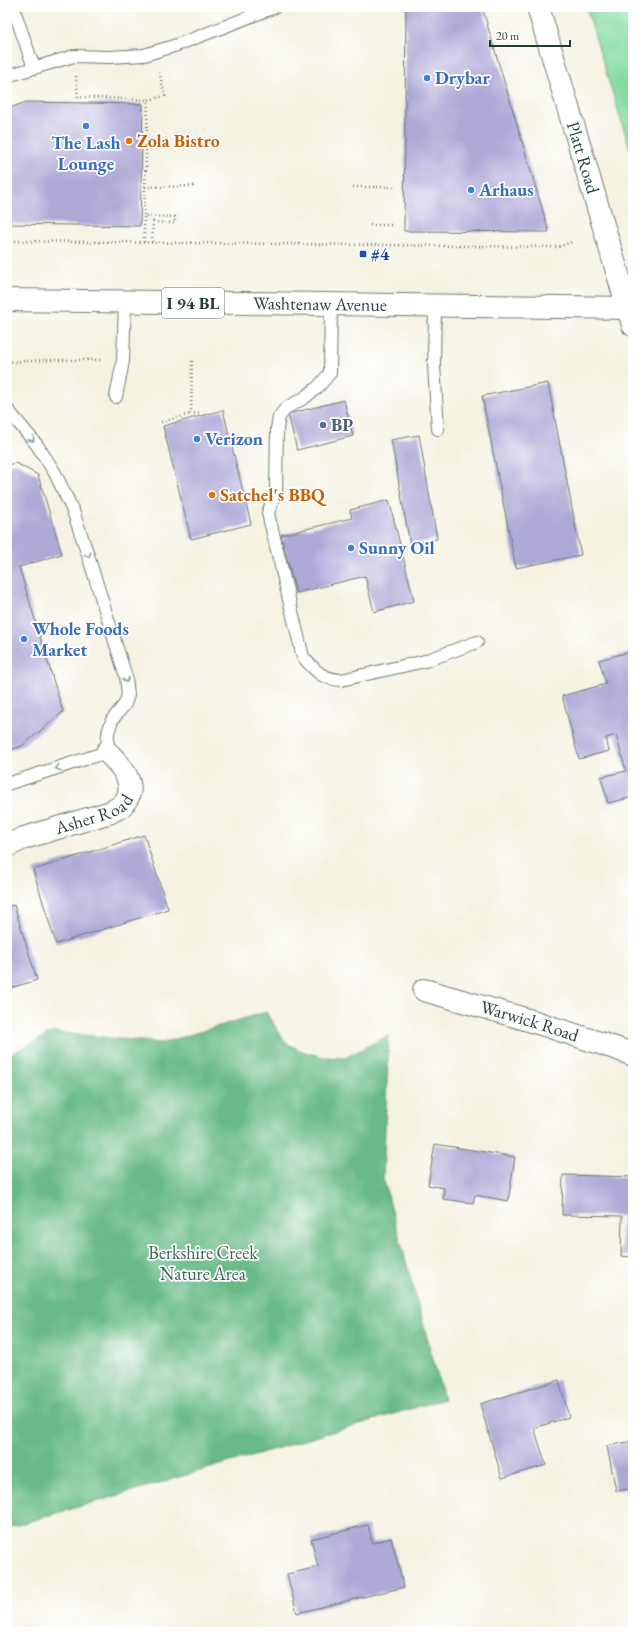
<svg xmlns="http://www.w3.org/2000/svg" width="640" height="1639" font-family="'EB Garamond',serif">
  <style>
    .green { fill: #81da9f; stroke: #508c6a }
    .forest { fill: #68ba86; stroke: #447c5d }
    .building { fill: #aea8d7 }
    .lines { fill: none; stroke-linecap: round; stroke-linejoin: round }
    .service-casing { stroke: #6a7c71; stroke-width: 14 }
    .minor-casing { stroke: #6a7c71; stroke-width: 24 }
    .tertiary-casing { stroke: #6a7c71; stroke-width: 24 }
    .primary-casing { stroke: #6a7c71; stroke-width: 24 }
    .path { stroke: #6a7c71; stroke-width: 2.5; stroke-dasharray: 1 3; stroke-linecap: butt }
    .service { stroke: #fff; stroke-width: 12 }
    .minor { stroke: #fff; stroke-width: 22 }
    .tertiary { stroke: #fff; stroke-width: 22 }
    .primary { stroke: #fff; stroke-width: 22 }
    .oneway { stroke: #8f9e9a }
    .shop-dot { fill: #3f7fe0; stroke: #fff; stroke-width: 1.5 }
    .food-dot { fill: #e8710a; stroke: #fff; stroke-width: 1.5 }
    .transit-dot { fill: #1a4fb4; stroke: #fff; stroke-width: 1.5 }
    .service-dot { fill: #5c6f8a; stroke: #fff; stroke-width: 1.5 }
    .labels { text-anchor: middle; stroke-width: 3.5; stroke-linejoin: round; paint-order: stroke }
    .shield { fill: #fff; stroke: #627771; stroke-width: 1 }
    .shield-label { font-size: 17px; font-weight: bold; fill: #1f3d34 }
    .shop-label { font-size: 18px; font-weight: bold; fill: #366cbe; stroke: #fff; text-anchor: start }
    .food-label { font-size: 18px; font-weight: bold; fill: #c56008; stroke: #fff; text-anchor: start }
    .street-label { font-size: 18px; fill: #1f3d34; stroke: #fff }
    .transit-label { font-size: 18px; font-weight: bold; fill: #164399; stroke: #fff; text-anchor: start }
    .service-label { font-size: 18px; font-weight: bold; fill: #4e5e75; stroke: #fff; text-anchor: start }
    .park-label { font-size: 18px; fill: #38644f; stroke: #fff }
  </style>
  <rect width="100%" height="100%" fill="#fff"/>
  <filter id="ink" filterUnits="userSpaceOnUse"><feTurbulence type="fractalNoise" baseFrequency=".025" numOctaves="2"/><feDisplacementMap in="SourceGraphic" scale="8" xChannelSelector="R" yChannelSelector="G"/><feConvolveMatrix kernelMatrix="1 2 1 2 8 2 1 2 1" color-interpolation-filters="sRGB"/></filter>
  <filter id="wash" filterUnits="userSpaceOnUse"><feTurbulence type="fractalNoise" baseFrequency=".012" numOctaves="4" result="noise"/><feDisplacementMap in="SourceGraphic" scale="16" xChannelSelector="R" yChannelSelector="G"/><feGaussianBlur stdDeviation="0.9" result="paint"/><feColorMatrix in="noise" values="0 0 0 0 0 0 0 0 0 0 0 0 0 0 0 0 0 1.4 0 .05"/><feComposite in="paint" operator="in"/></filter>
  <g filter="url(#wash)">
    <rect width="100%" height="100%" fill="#f5f2e2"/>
    <!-- green -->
    <polygon class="green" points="586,7 633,7 633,159"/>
    <!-- forest -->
    <polygon class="forest" points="266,1012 286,1043 302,1051 323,1057 345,1058 389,1035 383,1178 444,1399 7,1528 7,1056 53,1032 162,1043"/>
    <g id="blocks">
      <!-- building -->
      <g class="building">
        <polygon points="406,7 482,7 549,232 404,231"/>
        <polygon points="26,102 143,104 140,226 7,224 7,109"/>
        <polygon points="548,383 581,555 516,568 482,396"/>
        <polygon points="344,400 353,436 297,450 288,414"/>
        <polygon points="223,410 251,524 191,539 163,426"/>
        <polygon points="419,435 437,539 410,544 391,440"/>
        <polygon points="16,463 38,475 62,554 19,567 63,712 22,746 7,751 7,465"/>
        <polygon points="389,500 414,601 374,612 365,576 296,593 281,535 352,518 350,510"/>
        <polygon points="633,651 633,797 608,803 601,777 626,771 616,735 606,738 609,751 579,759 562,696 606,684 599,660"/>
        <polygon points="144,835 168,909 56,944 33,870"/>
        <polygon points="14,905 37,980 7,989 7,907"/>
        <polygon points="435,1144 515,1157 508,1201 475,1195 473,1203 443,1199 444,1188 428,1185"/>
        <polygon points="563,1175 633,1177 633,1257 621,1256 622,1216 562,1215"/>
        <polygon points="559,1380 569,1417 534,1428 546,1465 502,1478 480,1404"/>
        <polygon points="633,1441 633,1488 616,1491 607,1446"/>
        <polygon points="368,1525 372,1543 391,1538 404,1587 297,1613 287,1574 318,1567 311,1539"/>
      </g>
    </g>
  </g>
  <g filter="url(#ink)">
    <use href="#blocks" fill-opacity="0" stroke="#6a7c71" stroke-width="1"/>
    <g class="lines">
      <!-- service casing -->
      <g class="service-casing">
        <g id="service">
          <polyline points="13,7 34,68"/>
          <polyline points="7,76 74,56 109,57 144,55 177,45 275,7"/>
          <path d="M331,305L330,373L318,387L304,398L286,408L279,417L277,429L276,491L268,513L303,657C317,672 320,678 341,680L425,661L477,642"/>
          <polyline points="435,306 434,365 438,429"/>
          <polyline points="116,397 123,361 125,302"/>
          <polyline points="7,409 37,445 55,473 73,511 87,552 126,677 128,695 125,704 112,720 108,733 107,752 7,784"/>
        </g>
      </g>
      <!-- minor casing -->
      <g class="minor-casing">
        <g id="minor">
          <polyline points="628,308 633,325"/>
          <path id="s1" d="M7,846L24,838L111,812C115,809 122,807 124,803C139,785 121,765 107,752"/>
          <path id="s2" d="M424,990L532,1021L618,1049L633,1055"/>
        </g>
      </g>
      <!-- tertiary casing -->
      <g class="tertiary-casing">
        <g id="tertiary">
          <path id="s3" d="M538,7L628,308"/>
        </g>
      </g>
      <!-- primary casing -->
      <g class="primary-casing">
        <g id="primary">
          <path id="s4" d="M7,300L633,308"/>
        </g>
      </g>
      <!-- path -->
      <g class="path">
        <polyline points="76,76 78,97 148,100"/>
        <polyline points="145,187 148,100 165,96 159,72"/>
        <polyline points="353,187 395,187"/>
        <polyline points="370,225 394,225"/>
        <polyline points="7,241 558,247 572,242"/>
        <polyline points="144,242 144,216"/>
        <polyline points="152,242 153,222 175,223 175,217 144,216 145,187 197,186"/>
        <polyline points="192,361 191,414 201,412"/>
        <polyline points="7,362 52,360 102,360"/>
        <polyline points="161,422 191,414"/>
      </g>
      <!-- service -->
      <use href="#service" class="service"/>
      <!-- minor -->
      <use href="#minor" class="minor"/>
      <!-- tertiary -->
      <use href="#tertiary" class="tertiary"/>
      <!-- primary -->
      <use href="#primary" class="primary"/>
    </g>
    <!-- one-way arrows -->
    <defs><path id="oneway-chevron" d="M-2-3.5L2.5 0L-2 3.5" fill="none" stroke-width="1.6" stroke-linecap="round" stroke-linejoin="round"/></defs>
    <g class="oneway">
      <use href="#oneway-chevron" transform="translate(32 439) rotate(50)"/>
      <use href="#oneway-chevron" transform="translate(88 555) rotate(72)"/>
      <use href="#oneway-chevron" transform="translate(126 680) rotate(78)"/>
      <use href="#oneway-chevron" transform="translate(58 768) rotate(163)"/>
    </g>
  </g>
  <!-- markers -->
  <g class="shop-dot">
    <circle cx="427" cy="78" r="4"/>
    <circle cx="86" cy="126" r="4"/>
    <circle cx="471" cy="190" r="4"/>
    <circle cx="197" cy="439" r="4"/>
    <circle cx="351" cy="548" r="4"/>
    <circle cx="24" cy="639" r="4"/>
  </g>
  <g class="food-dot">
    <circle cx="129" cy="141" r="4"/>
    <circle cx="212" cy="495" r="4"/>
  </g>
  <rect class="transit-dot" x="359" y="250" width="8" height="8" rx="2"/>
  <circle class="service-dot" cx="323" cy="425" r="4"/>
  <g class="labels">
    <!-- shield labels -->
    <rect class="shield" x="162" y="288" width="62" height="30" rx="3"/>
    <g class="shield-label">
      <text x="193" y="309">I 94 BL</text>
    </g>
    <!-- shop labels -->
    <g class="shop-label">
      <text x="435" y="84">Drybar</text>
      <text x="86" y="149" text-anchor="middle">The Lash<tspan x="86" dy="21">Lounge</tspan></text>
      <text x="479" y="196">Arhaus</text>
      <text x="205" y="445">Verizon</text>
      <text x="359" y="554">Sunny Oil</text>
      <text x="32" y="635">Whole Foods<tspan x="32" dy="21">Market</tspan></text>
    </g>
    <!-- food labels -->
    <g class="food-label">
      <text x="137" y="147">Zola Bistro</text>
      <text x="220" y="501">Satchel's BBQ</text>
    </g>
    <!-- street labels -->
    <g class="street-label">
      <text dy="6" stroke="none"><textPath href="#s3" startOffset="157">Platt Road</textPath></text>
      <text dy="6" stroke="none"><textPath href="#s4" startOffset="313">Washtenaw Avenue</textPath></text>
      <text dy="6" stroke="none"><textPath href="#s1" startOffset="93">Asher Road</textPath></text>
      <text dy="6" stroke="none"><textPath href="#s2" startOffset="110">Warwick Road</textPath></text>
    </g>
    <!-- transit labels -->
    <g class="transit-label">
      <text x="371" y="260">#4</text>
    </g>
    <!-- service labels -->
    <g class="service-label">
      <text x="331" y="431">BP</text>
    </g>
    <!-- park labels -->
    <g class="park-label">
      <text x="203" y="1259">Berkshire Creek<tspan x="203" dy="21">Nature Area</tspan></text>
    </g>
  </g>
  <!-- margin -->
  <rect width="640" height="1639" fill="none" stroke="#fff" stroke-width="24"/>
  <!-- scale -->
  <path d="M490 40v6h80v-6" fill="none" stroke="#1f3d34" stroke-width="2"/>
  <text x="496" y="40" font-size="12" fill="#1f3d34" stroke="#ffffff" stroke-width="3" paint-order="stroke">20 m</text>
</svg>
